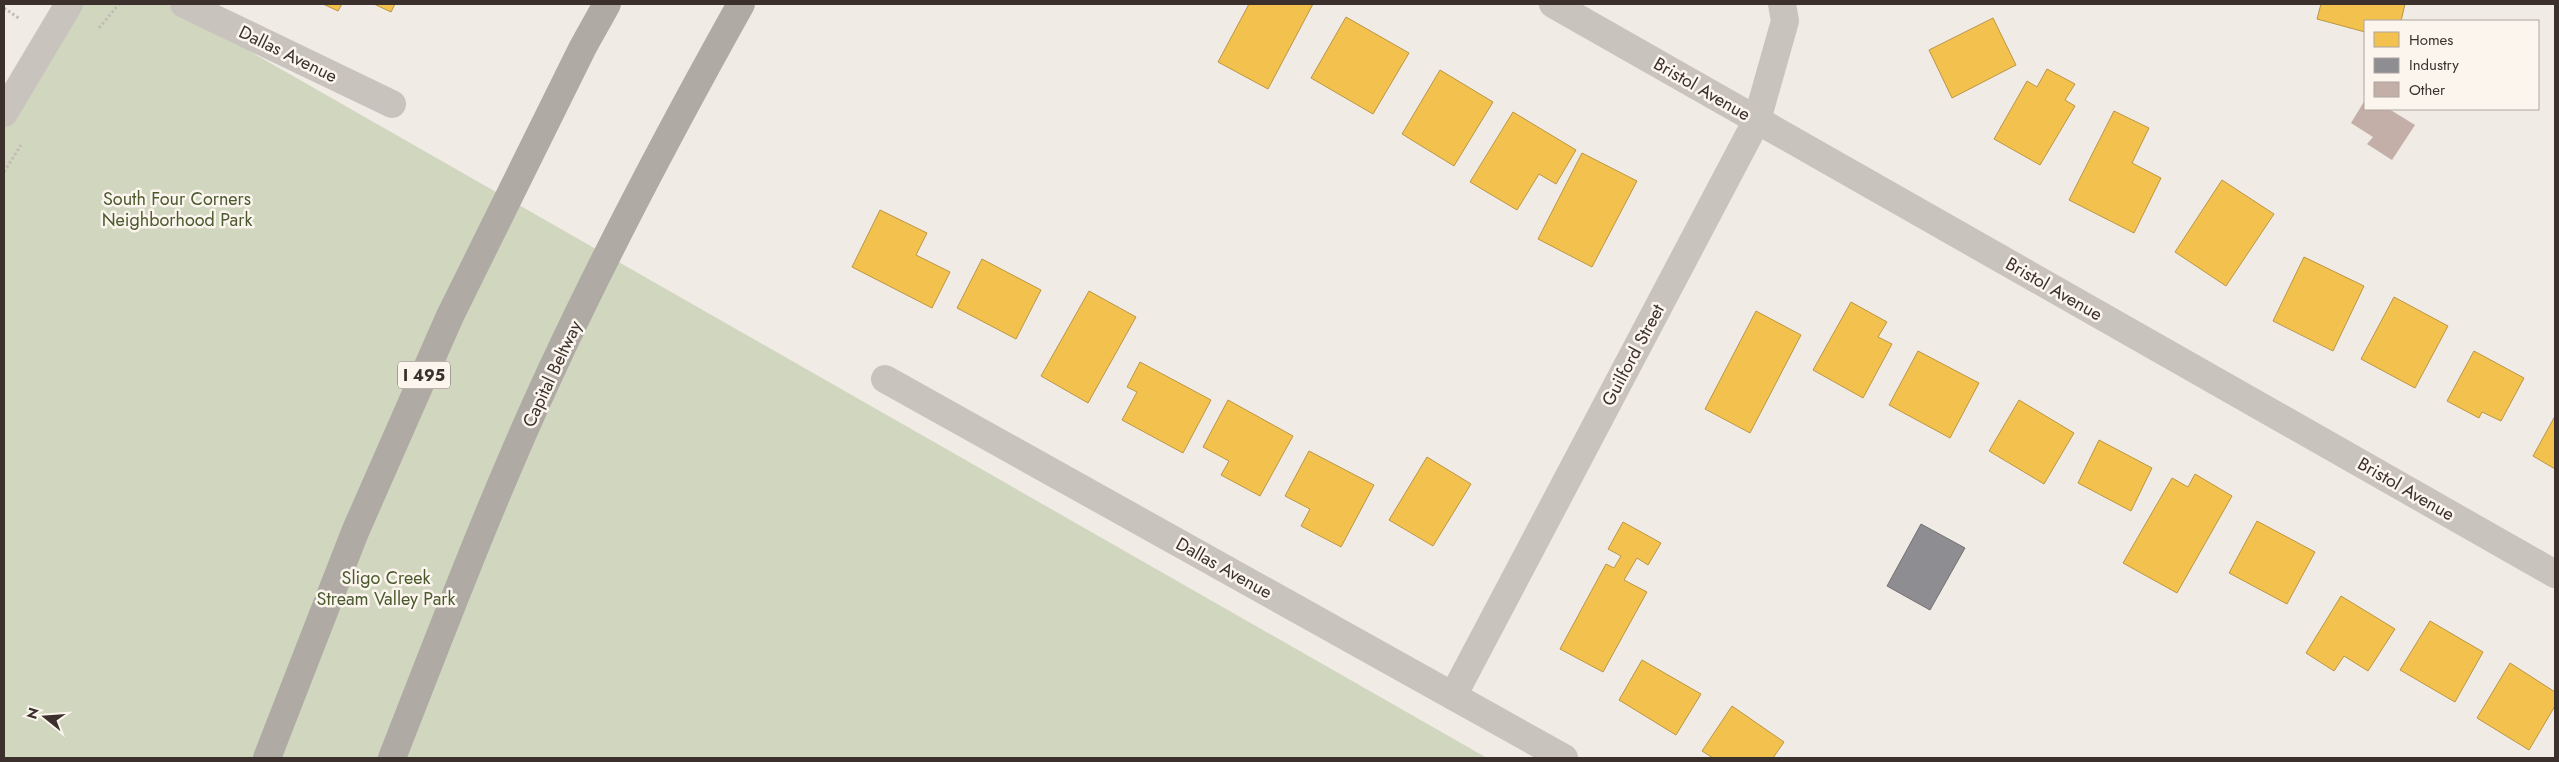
<svg xmlns="http://www.w3.org/2000/svg" width="2559" height="762" font-family="Jost,sans-serif">
  <style>
    .green { fill: #d1d6bf }
    .homes { fill: #f2c14e; stroke: #bb9644 }
    .industry { fill: #8d8d92; stroke: #747173 }
    .building { fill: #c3afa7 }
    .lines { fill: none; stroke-linecap: round; stroke-linejoin: round }
    .path { stroke: #c2bbb6; stroke-width: 3; stroke-dasharray: 2.5 2.5; stroke-linecap: butt }
    .minor { stroke: #c9c3be; stroke-width: 28 }
    .tertiary { stroke: #c9c3be; stroke-width: 28 }
    .motorway { stroke: #afaaa4; stroke-width: 28 }
    .labels { text-anchor: middle; stroke-width: 5; stroke-linejoin: round; paint-order: stroke }
    .shield { fill: #fbf5ee; stroke: #756b66; stroke-width: 1 }
    .shield-label { font-size: 16px; font-weight: bold; fill: #3b302b }
    .street-label { font-size: 18px; fill: #3b302b; stroke: #fbf5ee }
    .park-label { font-size: 18px; fill: #4a5a2e; stroke: #fbf5ee }
  </style>
  <rect width="100%" height="100%" fill="#f0ebe5"/>
  <!-- green -->
  <polygon class="green" points="71,4 167,4 1487,758 4,758 4,124"/>
  <!-- homes -->
  <g class="homes">
    <polygon points="323,4 342,4 338,11"/>
    <polygon points="374,4 395,4 391,12"/>
    <polygon points="1249,4 1313,4 1268,89 1218,62"/>
    <polygon points="2321,4 2405,4 2401,21 2365,21 2365,32 2317,19"/>
    <polygon points="1346,17 1409,53 1373,114 1311,78"/>
    <polygon points="1993,18 2016,65 1952,98 1929,50"/>
    <polygon points="2047,69 2075,84 2065,100 2075,106 2040,165 1994,139 2027,81 2037,87"/>
    <polygon points="1440,70 1493,102 1454,166 1402,134"/>
    <polygon points="2114,111 2149,128 2132,163 2161,178 2134,233 2069,200"/>
    <polygon points="1513,112 1576,150 1556,184 1539,174 1517,210 1470,182"/>
    <polygon points="1582,153 1637,181 1592,267 1538,239"/>
    <polygon points="2222,180 2274,214 2226,286 2175,252"/>
    <polygon points="880,210 927,233 916,255 950,272 932,308 852,267"/>
    <polygon points="2304,257 2364,286 2333,351 2273,321"/>
    <polygon points="982,259 1041,290 1016,339 957,308"/>
    <polygon points="1089,291 1136,317 1088,403 1041,376"/>
    <polygon points="2394,297 2448,326 2415,388 2361,359"/>
    <polygon points="1851,302 1887,322 1878,337 1892,344 1863,398 1813,370"/>
    <polygon points="1756,311 1801,335 1750,433 1705,409"/>
    <polygon points="1918,351 1979,383 1950,438 1889,405"/>
    <polygon points="2474,351 2524,378 2501,421 2482,412 2479,418 2447,401"/>
    <polygon points="1140,362 1211,400 1183,453 1122,420 1137,392 1127,387"/>
    <polygon points="1228,400 1293,436 1260,496 1221,475 1229,461 1203,447"/>
    <polygon points="2019,400 2074,433 2044,484 1989,451"/>
    <polygon points="2555,416 2555,469 2533,456"/>
    <polygon points="2099,440 2152,468 2131,511 2078,483"/>
    <polygon points="1309,451 1374,485 1341,547 1301,526 1310,509 1285,496"/>
    <polygon points="1427,457 1471,484 1433,546 1389,520"/>
    <polygon points="2195,474 2232,496 2177,593 2123,563 2172,478 2188,487"/>
    <polygon points="2257,521 2315,552 2287,604 2229,573"/>
    <polygon points="1623,522 1661,543 1648,565 1637,558 1624,580 1647,592 1603,672 1560,649 1606,564 1614,568 1621,556 1608,549"/>
    <polygon points="2341,596 2395,629 2368,671 2344,656 2334,671 2306,653"/>
    <polygon points="2430,621 2483,652 2455,702 2400,670"/>
    <polygon points="1642,660 1701,694 1676,735 1619,700"/>
    <polygon points="2510,663 2555,692 2555,706 2529,750 2477,718"/>
    <polygon points="1732,706 1784,742 1773,758 1713,758 1702,751"/>
  </g>
  <!-- industry -->
  <polygon class="industry" points="1921,524 1965,548 1930,610 1887,586"/>
  <!-- building -->
  <polygon class="building" points="2365,100 2365,109 2389,109 2415,125 2392,160 2367,144 2373,137 2351,123"/>
  <g class="lines">
    <!-- path -->
    <g class="path">
      <polyline points="4,8 20,19"/>
      <polyline points="99,28 119,4"/>
      <polyline points="4,172 21,145"/>
    </g>
    <!-- minor -->
    <g class="minor">
      <polyline points="184,4 392,104"/>
      <polyline points="1553,4 2555,574"/>
      <polyline points="885,379 1564,758"/>
      <polyline points="1453,696 1757,120 1785,21 1782,4"/>
    </g>
    <!-- tertiary -->
    <polyline class="tertiary" points="4,113 69,4"/>
    <!-- motorway -->
    <g class="motorway">
      <polyline points="267,758 355,532 450,316 583,47 607,4"/>
      <path d="M392,758C443,628 492,498 551,371C609,246 674,124 741,4"/>
    </g>
  </g>
  <g class="labels">
    <!-- shield labels -->
    <rect class="shield" x="398" y="361.5" width="52" height="27" rx="4"/>
    <g class="shield-label">
      <text x="424" y="381">I 495</text>
    </g>
    <!-- street labels -->
    <g class="street-label">
      <text transform="translate(288 54) rotate(26)" y="6">Dallas Avenue</text>
      <text transform="translate(1702 89) rotate(30)" y="6">Bristol Avenue</text>
      <text transform="translate(2054 289) rotate(30)" y="6">Bristol Avenue</text>
      <text transform="translate(1633 355) rotate(-62)" y="6">Guilford Street</text>
      <text transform="translate(552 374) rotate(-65)" y="6">Capital Beltway</text>
      <text transform="translate(2406 489) rotate(30)" y="6">Bristol Avenue</text>
      <text transform="translate(1224 568) rotate(29)" y="6">Dallas Avenue</text>
    </g>
    <!-- park labels -->
    <g class="park-label">
      <text x="177" y="205">South Four Corners<tspan x="177" dy="21">Neighborhood Park</tspan></text>
      <text x="386" y="584">Sligo Creek<tspan x="386" dy="21">Stream Valley Park</tspan></text>
    </g>
  </g>
  <!-- border -->
  <rect width="2559" height="762" fill="none" stroke="#3b302b" stroke-width="10"/>
  <!-- legend -->
  <rect x="2364" y="20" width="175" height="90" fill="#fbf5ee" stroke="#aea6a0"/>
  <rect x="2374" y="32" width="25" height="15" fill="#f2c14e" stroke="#aea6a0"/>
  <text x="2409" y="45" font-size="15" fill="#3b302b">Homes</text>
  <rect x="2374" y="58" width="25" height="15" fill="#8d8d92" stroke="#aea6a0"/>
  <text x="2409" y="70" font-size="15" fill="#3b302b">Industry</text>
  <rect x="2374" y="82" width="25" height="15" fill="#c3afa7" stroke="#aea6a0"/>
  <text x="2409" y="95" font-size="15" fill="#3b302b">Other</text>
  <!-- north arrow -->
  <g transform="translate(45 717) rotate(287)" stroke="#fbf5ee" stroke-width="4" paint-order="stroke">
  <path d="M0-4L9 19L0 12L-9 19Z" fill="#3b302b"/>
  <text y="-8" font-size="14" font-weight="bold" text-anchor="middle" fill="#3b302b">N</text>
  </g>
</svg>
